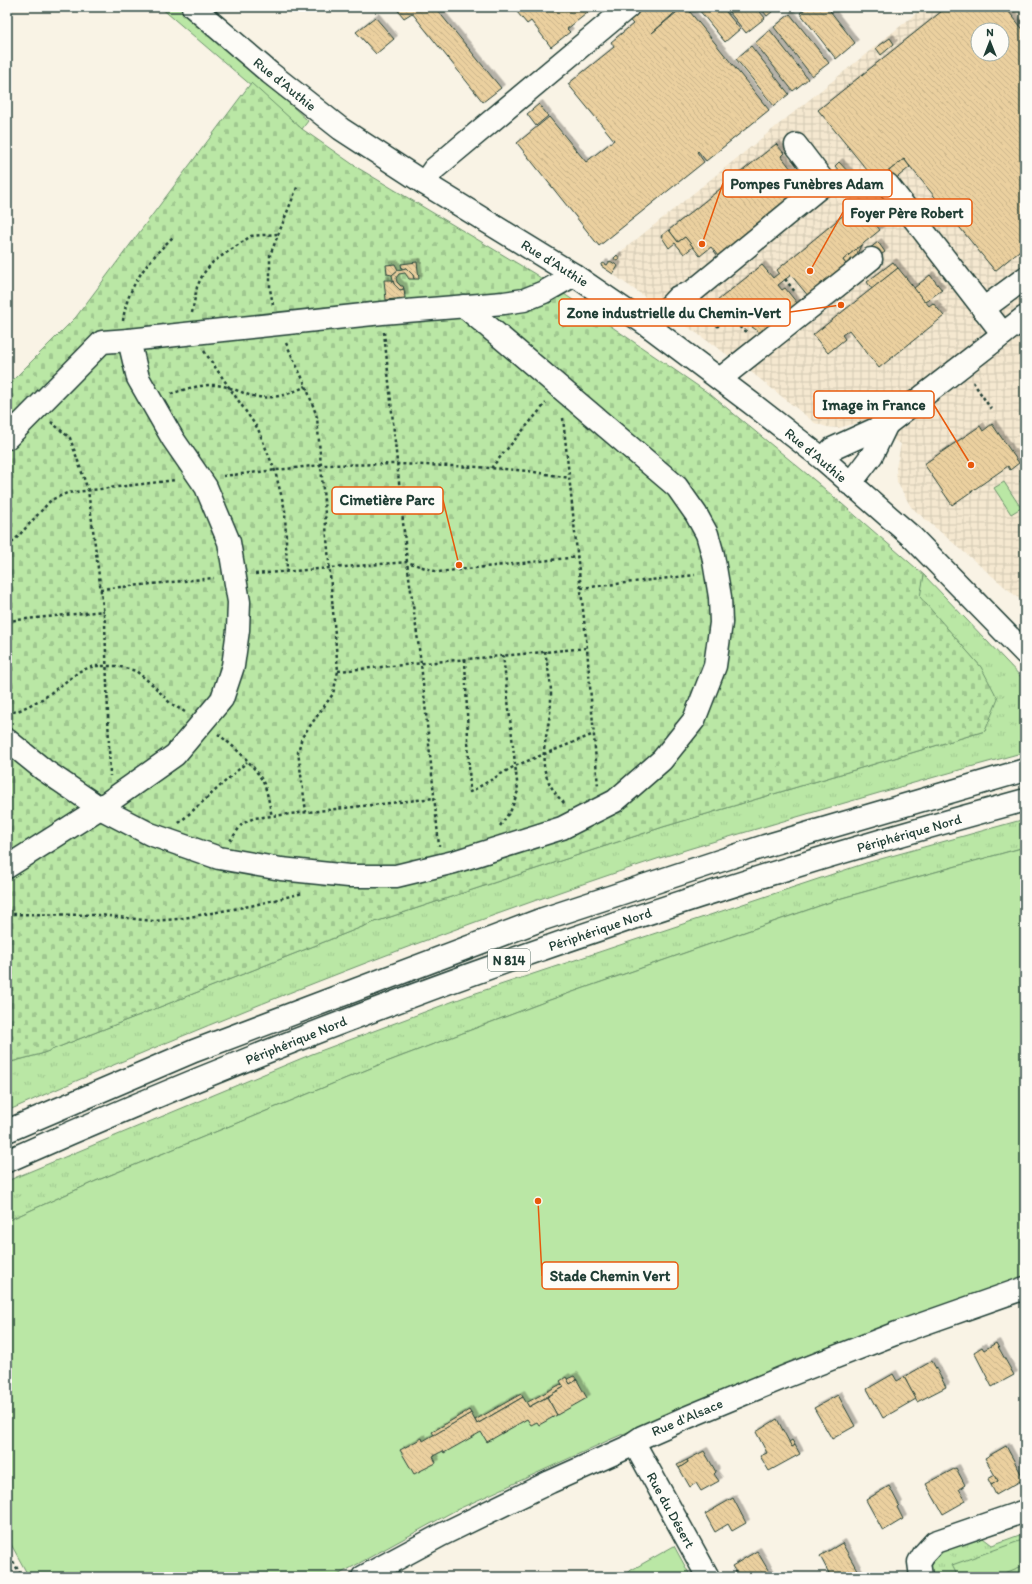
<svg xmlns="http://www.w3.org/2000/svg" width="1032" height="1584" font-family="Itim,sans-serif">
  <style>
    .industrial { fill: url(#industrial-grid); fill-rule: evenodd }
    .grass { fill: url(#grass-tufts); stroke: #6c926c }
    .cemetery { fill: url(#cemetery-stones); stroke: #6c926c }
    .pitch { fill: #bae7a5; stroke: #6c926c }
    .building { fill: url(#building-back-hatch); stroke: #1f3d34; fill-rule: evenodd; filter: url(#shadow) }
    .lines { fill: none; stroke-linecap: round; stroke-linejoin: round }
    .minor-casing { stroke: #1f3d34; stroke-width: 25 }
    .highway-casing { stroke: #1f3d34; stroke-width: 25 }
    .path { stroke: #1f3d34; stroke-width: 2.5; stroke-dasharray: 3 3; stroke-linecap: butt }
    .minor { stroke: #fdfcf7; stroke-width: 22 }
    .highway { stroke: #fdfcf7; stroke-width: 22 }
    .labels { text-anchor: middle; stroke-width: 3; stroke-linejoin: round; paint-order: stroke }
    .shield { fill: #fdfcf7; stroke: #62766e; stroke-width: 1 }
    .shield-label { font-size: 13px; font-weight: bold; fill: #1f3d34 }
    .street-label { font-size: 14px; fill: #1f3d34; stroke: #fdfcf7 }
    .leader { fill: none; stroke: #e8590c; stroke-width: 1.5 }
    .callout-dot { fill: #e8590c; stroke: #fdfcf7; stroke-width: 1.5 }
    .callout { fill: #fdfcf7; stroke: #e8590c; stroke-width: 1.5 }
    .callout-label { font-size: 15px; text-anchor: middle; font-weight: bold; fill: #1f3d34 }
  </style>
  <defs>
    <pattern id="industrial-grid" width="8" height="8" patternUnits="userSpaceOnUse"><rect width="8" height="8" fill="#f5e8d0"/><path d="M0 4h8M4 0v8" fill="none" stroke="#d2c8b3"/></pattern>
    <pattern id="grass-tufts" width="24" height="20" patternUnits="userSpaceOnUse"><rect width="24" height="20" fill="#bae7a5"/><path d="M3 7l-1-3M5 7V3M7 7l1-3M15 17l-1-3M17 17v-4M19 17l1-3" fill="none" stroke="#9fc78f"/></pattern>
    <pattern id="cemetery-stones" width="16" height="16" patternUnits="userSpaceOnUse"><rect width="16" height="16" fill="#bae7a5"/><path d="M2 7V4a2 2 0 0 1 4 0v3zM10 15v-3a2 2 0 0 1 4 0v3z" fill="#9fc78f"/></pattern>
    <pattern id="building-back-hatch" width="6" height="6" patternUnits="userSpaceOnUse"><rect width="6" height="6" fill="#ebd09f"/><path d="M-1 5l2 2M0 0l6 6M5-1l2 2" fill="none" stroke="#c9b48a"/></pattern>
    <filter id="shadow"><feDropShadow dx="3.5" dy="-3.5" stdDeviation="0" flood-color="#0004"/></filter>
  </defs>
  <rect width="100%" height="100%" fill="#f9f3e5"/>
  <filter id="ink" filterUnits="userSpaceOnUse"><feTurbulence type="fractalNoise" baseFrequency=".025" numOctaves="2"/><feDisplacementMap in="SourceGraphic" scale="8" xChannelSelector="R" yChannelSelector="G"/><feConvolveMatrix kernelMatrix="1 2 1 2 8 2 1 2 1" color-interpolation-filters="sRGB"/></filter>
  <g filter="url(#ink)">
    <!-- industrial -->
    <path class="industrial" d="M924,7H1025V604L911,507L897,482L896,468L901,444L861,422L838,428L827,427L815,423L746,368L601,266L603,263L607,265L617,255ZM978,30H1002V54H978Z"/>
    <!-- grass -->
    <g class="grass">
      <polygon points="160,7 179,7 270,85 308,121 302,129"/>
      <path d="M924,575L1025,681V752C943,774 861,798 780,822C740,834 700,845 660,858C438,931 221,1017 7,1111V1063L41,1054L372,923L663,827L985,731L981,667L919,597Z"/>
      <polygon points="1025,819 1025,847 842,898 547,1001 376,1066 96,1181 7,1221 7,1181 312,1054 470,995 866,863"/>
      <polygon points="1025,1533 1025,1574 1018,1577 928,1577 925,1563 937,1552 979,1535 992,1545"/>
    </g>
    <!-- cemetery -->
    <polygon class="cemetery" points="251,83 302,129 358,168 535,274 711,395 819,484 924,575 920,597 981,667 998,699 985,731 663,827 372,923 41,1054 7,1063 7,386 76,317"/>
    <!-- pitch -->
    <g class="pitch">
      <polygon points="1004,482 1021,508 1011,514 994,488"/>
      <polygon points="1025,847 1025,1277 956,1300 786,1363 607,1441 454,1511 334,1577 29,1577 7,1537 7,1221 96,1181 376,1066 547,1001 842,898"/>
      <polygon points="1025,1539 1025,1565 995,1577 958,1577 952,1565"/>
      <polygon points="674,1546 691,1577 619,1577"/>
    </g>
    <!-- building -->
    <g class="building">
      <polygon points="395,7 443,7 438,11 501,88 483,102 412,13 404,18"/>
      <polygon points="519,7 550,7 553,11 557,7 595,7 567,29 570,32 551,47 531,21 527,24 517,12 521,9"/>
      <polygon points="636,7 681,7 652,33 683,7 686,7 769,110 706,161 698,151 697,152 704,162 599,246 517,143 549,117 586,162 614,140 568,84 614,47 611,42 633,24 625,15"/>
      <polygon points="703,7 722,7 740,29 725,42 699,10"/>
      <polygon points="725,7 756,7 765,18 746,33"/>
      <polygon points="760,7 778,7 767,16"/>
      <polygon points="808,7 827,7 855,43 836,59 800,13"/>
      <path d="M947,7H1005L1025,32V246L995,271L904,159L876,181L818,110ZM978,30H1002V54H978Z"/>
      <polygon points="790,14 829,63 812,76 774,27"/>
      <polygon points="375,17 394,39 376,54 356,32"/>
      <polygon points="770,30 808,79 793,91 755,43"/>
      <polygon points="890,38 894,44 881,55 876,48"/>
      <polygon points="751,46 789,94 774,106 736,59"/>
      <polygon points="539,104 548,116 536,126 527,114"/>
      <polygon points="776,144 784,153 781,156 801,182 789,192 795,200 721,260 711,247 700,256 685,237 678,242 669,230"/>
      <polygon points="904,159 910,167 883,189 876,181"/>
      <polygon points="839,162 850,174 845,178 835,166"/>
      <polygon points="858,203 880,230 843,260 847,265 809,297 791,275 778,285 782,290 785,288 801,308 765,336 752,327 753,325 747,321 746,322 717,301 762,265 773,278 779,273 777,270"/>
      <polygon points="669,230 678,242 685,237 693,247 684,254 675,243 669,248 661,236"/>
      <polygon points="878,242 885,252 876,258 869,249"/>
      <polygon points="861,245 851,267 846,264 843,260"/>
      <polygon points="617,255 620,259 616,261 614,258"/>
      <polygon points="610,261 618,266 613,274 601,266 603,263 607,265"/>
      <polygon points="417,262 419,279 414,279 413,275 406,268 402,269 401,264"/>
      <polygon points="893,262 898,268 872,289 867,282"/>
      <polygon points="395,264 398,270 392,275 387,274 386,265"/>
      <polygon points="406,268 413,275 414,279 409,279 405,273 399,274 396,278 397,282 401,286 403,286 404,289 400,290 394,284 392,275 398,270"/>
      <polygon points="898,268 929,306 933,303 944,316 879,368 849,330 842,335 845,339 828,353 813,335"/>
      <polygon points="930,275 942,290 925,302 914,288"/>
      <polygon points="384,280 392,280 394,284 400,290 404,289 405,298 386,300"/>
      <polygon points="992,424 1019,463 1010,470 1008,466 952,505 924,464 980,426 983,431"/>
      <polygon points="1025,477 1025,489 1020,481"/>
      <polygon points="996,1343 1014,1375 992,1387 974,1352 982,1347 984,1350"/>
      <polygon points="932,1361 946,1387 917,1402 904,1377"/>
      <polygon points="893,1374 897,1381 904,1377 916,1399 883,1418 867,1389"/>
      <polygon points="574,1376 577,1380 570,1384 567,1379"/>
      <polygon points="566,1377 570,1384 577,1380 587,1398 557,1415 547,1397 564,1387 560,1381"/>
      <polygon points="561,1384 564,1387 529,1407 526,1403"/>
      <polygon points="521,1394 523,1397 477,1424 475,1420"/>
      <polygon points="838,1395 855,1426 832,1439 814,1408"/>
      <polygon points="523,1397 529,1407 547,1397 557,1415 539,1425 537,1422 531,1425 527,1419 487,1442 481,1432 444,1453 443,1451 433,1456 436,1463 414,1474 400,1450 422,1438 423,1441 471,1413 477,1424"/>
      <polygon points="469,1410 471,1413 434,1435 432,1432"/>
      <polygon points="777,1419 792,1447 795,1445 800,1454 769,1471 760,1456 767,1453 756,1432"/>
      <polygon points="792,1440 795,1445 792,1447 789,1442"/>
      <polygon points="1006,1446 1024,1479 996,1495 991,1485 998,1481 985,1458"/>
      <polygon points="704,1451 716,1472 714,1474 719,1481 701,1491 696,1483 690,1487 679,1468 688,1462 687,1460"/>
      <polygon points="687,1460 688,1462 679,1468 677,1465"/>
      <polygon points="956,1468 965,1485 959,1489 966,1501 943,1514 926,1484"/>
      <polygon points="995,1475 998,1481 991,1485 988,1479"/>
      <polygon points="889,1486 899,1505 897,1507 903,1519 883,1531 866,1500"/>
      <polygon points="733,1498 746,1523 732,1531 728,1524 715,1532 705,1514"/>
      <polygon points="842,1543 861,1577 831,1577 820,1556"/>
      <polygon points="757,1551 771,1575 767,1577 739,1577 732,1566"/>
    </g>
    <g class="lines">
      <!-- minor casing -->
      <g class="minor-casing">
        <g id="minor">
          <polyline points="193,7 270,73 341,129 424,183 574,275 650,327 751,403 823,459 912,537 1025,653"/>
          <polyline points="424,183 434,169 446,159 628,7"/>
          <polyline points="888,185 1003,334"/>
          <polyline points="983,309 1025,278"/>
          <polyline points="650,327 678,297 692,292 825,183 796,145"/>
          <polyline points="720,379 871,259"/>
          <polyline points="7,438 102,342 129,340"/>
          <polyline points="823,459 832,449 887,424 1025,317"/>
          <polyline points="850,484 872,455 887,424"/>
          <polyline points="7,740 44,770 100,808 150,834 219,858 281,869 349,876 396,876 454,862 562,828 615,801 662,760 694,720 715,666 721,623 720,597 713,555 707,534 696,514 677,487 464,306"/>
          <polyline points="7,867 100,808 175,755 222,699 233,666 238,630 239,602 229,542 206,487 173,439 138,378 129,340 382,313 504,303 524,300 544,292 574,275"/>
          <polyline points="634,1443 708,1577"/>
          <polyline points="363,1577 441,1535 550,1482 626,1448 642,1437 683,1419 787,1376 897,1333 1025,1288"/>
          <polyline points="921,1577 919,1562 924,1554 935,1542 1025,1511"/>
        </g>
      </g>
      <!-- highway casing -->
      <g class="highway-casing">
        <g id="highway">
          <polyline points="7,1131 194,1051 543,919 765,846 1025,770"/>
          <path d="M7,1161C337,1014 677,894 1025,800"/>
        </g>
      </g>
      <!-- path -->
      <g class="path">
        <polyline points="785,279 796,293"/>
        <polyline points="273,305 270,289 270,255 298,185"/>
        <polyline points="192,313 197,287 203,274 213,262 251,236 277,234"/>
        <path d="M123,321C127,285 149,260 174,236"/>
        <polyline points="717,327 725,317 747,332"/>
        <polyline points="384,332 407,562 421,663 439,846"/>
        <polyline points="286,343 306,386 317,417 338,671 333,694 302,737 298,752 306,812"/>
        <polyline points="204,351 258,429 275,471 285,510 287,571"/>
        <polyline points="973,382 991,409"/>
        <path d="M171,394C184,389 200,385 213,385C226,385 238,391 249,395C268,401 289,395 306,386"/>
        <polyline points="563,418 587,648 598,787"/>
        <polyline points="51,422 70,438 88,490 105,623 110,776"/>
        <polyline points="491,468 546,403"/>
        <polyline points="223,476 321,465 397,464 478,467 528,471 569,478"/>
        <polyline points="7,546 13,542 51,500 67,493 176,480"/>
        <polyline points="255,574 407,562 438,572 578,557"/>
        <polyline points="581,588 695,575"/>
        <polyline points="100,589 214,578"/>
        <polyline points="7,621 104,611"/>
        <path d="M545,651C547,665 551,680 551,694C552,740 526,766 566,805"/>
        <polyline points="465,659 470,792 515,766 594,734"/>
        <polyline points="338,671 587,648"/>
        <polyline points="7,713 18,711 44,698 80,671 94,666 117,666 136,671 153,685 170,703 185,712"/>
        <path d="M218,734C234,747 253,763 263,782C268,792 269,805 272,816"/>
        <polyline points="179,823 247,762"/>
        <polyline points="500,826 511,810 518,791 503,655"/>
        <polyline points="230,841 242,824 254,818 435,798"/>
        <polyline points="7,914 100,915 153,921 178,919 250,906 303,893"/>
        <polyline points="7,1551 22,1577"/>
      </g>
      <!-- minor -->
      <use href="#minor" class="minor"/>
      <!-- highway -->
      <use href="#highway" class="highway"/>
    </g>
  </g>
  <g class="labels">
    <!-- shield labels -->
    <rect class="shield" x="488" y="949" width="42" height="22" rx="3"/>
    <g class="shield-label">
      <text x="509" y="965">N 814</text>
    </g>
    <!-- street labels -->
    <g class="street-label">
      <text transform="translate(285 84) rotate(39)" y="5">Rue d'Authie</text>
      <text transform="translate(555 263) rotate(32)" y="5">Rue d'Authie</text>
      <text transform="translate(816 455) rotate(40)" y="5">Rue d'Authie</text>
      <text transform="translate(909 833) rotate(-16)" y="5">Périphérique Nord</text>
      <text transform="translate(600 929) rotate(-19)" y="5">Périphérique Nord</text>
      <text transform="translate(296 1040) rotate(-22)" y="5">Périphérique Nord</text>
      <text transform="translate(687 1417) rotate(-23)" y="5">Rue d'Alsace</text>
      <text transform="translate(671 1510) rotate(61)" y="5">Rue du Désert</text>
    </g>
  </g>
  <!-- callouts -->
  <path class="leader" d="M702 244L723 183M810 271L843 212M841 305L790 312M971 465L934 405M459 565L443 500M538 1201L542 1276"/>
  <g class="callout-dot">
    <circle cx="702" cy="244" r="4"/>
    <circle cx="810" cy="271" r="4"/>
    <circle cx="841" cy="305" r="4"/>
    <circle cx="971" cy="465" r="4"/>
    <circle cx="459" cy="565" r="4"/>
    <circle cx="538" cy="1201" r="4"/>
  </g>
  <g class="callout">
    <rect x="723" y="170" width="169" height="27" rx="4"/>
    <rect x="843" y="199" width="129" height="27" rx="4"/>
    <rect x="559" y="299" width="231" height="27" rx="4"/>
    <rect x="814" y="391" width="120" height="27" rx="4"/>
    <rect x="332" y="487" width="111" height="27" rx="4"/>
    <rect x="542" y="1262" width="136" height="27" rx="4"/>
  </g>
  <g class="callout-label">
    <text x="807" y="189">Pompes Funèbres Adam</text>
    <text x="907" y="218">Foyer Père Robert</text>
    <text x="674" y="318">Zone industrielle du Chemin-Vert</text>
    <text x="874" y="410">Image in France</text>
    <text x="387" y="505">Cimetière Parc</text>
    <text x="610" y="1281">Stade Chemin Vert</text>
  </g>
  <!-- margin -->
  <rect width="1032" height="1584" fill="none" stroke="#fdfcf7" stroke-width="24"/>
  <rect x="12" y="12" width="1008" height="1560" fill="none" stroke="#1f3d34" stroke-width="1.5" filter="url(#ink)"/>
  <!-- north arrow -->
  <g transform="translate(990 42)"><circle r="19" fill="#fdfcf7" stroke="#a4b0a9"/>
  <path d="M0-3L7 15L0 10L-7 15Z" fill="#1f3d34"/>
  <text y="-6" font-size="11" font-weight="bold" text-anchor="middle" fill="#1f3d34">N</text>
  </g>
</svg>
